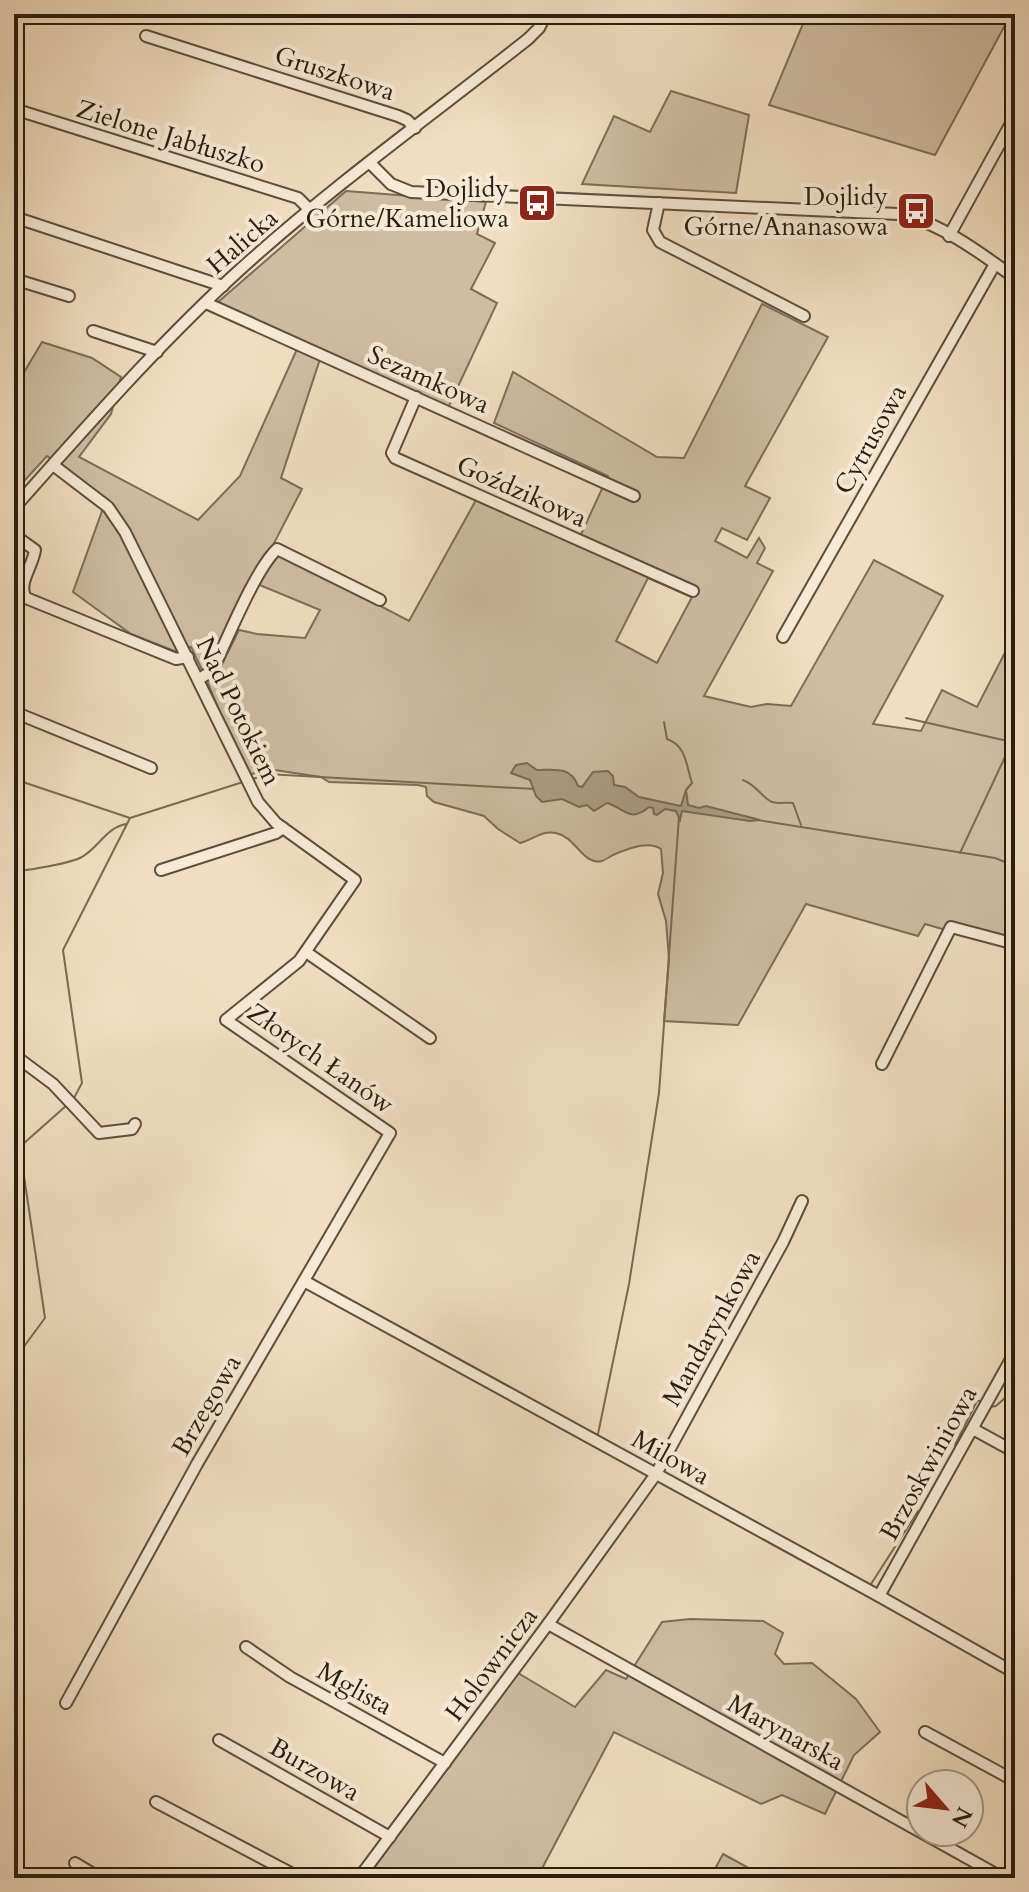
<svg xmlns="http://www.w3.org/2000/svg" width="1029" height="1892" font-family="Cardo,serif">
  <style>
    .green { fill: #cfbda2; stroke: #7c6e5a; stroke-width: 2; fill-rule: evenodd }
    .water { fill: #ad9d84; stroke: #796a56; stroke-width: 2 }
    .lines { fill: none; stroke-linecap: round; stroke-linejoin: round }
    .stream { stroke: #796a56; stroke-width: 2 }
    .minor-casing { stroke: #5c4e3d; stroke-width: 14 }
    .minor { stroke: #f6ead6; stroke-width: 10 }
    .labels { text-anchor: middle; stroke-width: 8; stroke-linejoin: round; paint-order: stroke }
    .street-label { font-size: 26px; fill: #2a1e11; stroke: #f6ead6 }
    .poi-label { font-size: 26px; fill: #2a1e11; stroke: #f6ead6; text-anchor: end }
  </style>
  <rect width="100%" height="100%" fill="#f1dec0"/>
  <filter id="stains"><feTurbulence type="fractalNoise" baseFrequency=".0025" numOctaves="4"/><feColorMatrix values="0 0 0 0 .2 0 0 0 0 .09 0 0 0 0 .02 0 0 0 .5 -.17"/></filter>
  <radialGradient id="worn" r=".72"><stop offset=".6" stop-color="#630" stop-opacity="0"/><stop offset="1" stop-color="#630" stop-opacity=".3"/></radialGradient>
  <!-- green -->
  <g class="green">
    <polygon points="807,14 1011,14 935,155 769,105"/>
    <polygon points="671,91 749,115 736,193 582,184 614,116 650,132"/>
    <polygon points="346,191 486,202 477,234 495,243 471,289 497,303 448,408 217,303"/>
    <path d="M762,304L828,337L745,486L770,498L747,540L722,528L715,541L747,558L759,538L765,548L757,563L773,571L704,696L751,707L767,704L791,706L874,560L943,596L873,724L921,731L942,690L977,707L1015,633V950L925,924L918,936L806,904L738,1025L664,1021L669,959L666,921L658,894L663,873L661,849C649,840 626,849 613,855C613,855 603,861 602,861C583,866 576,837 556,833C541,830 533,840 520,843L498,829L484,816L434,802L427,796L426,787L418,785L329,782L321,777L268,769L249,775L228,732L207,681L216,676L239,630L257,634L305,638L320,610L250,581L208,666L202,670L191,647L177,652L131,634L73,592L106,500L47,456L14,492V372L23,374L42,342L92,358L121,377L111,414L79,457L198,520L240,476L297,349L320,359L281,478L302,489L271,549L409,621L476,500L576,545L608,476L494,423L513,372L657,457L684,458ZM648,578L692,597L657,663L616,641Z"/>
    <polygon points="690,1619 763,1621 783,1633 775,1654 784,1664 812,1663 856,1699 880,1732 854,1755 825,1814 782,1795 761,1804 614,1732 537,1878 366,1878 518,1673 575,1707 606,1670 626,1679 662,1622"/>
    <polygon points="723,1854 767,1878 710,1878"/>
  </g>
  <!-- water -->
  <path class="water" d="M527,763L537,770C554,770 571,766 578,786L582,787L593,772L608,771L613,776L614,785L625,787L639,797L681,806L686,790L688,805L699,808L706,806L760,820L750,821L682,811L680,820L676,811L665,809L657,815L654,814L653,808L649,807C630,823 626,809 607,803L594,811L587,805L579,807L562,799L542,802L536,796L530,780L511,773L516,765Z"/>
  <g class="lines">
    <!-- stream -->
    <g class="stream">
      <polyline points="906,718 1012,742 960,853"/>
      <path d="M664,722L667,739C687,746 686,766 692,783L686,790"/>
      <polyline points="14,779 130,818 243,782"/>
      <polyline points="253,779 267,774 534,789"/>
      <path d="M743,780C758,786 762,798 772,802C779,804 787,802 793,803L801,825"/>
      <polyline points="758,820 995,858 1015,866"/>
      <path d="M14,871C27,871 71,863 82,857C99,847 106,828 126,824"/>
      <polyline points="74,1098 82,1083 63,950 130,818"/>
      <polyline points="14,1152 67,1105"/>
      <polyline points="14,1360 45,1318 20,1149"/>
      <polyline points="991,1407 996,1406 1015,1389"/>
      <polyline points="598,1434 629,1284 659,1093 679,817"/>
      <polyline points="955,1445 977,1401 981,1401"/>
      <polyline points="871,1584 918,1511"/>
    </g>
    <!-- minor casing -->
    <g class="minor-casing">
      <g id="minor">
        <polyline points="146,36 398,116 407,120 415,128"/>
        <polyline points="14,109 298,198 310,210"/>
        <path d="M370,163L391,184L411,192L898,214C938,221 982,254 1015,278"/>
        <polyline points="659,203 653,230 660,242 804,316"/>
        <polyline points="14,217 223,286"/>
        <polyline points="949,236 1015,116"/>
        <polyline points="14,279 69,296"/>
        <polyline points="206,303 634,496"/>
        <polyline points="93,331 157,352"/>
        <polyline points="416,397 392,453 395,458 693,591"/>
        <polyline points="53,465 108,507 125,532 258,802 276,823 355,880 299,961 226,1020 390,1133 197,1464 66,1703"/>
        <path d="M14,508C88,425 162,340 244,266C334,185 433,114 528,39L539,28L546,14"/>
        <path d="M14,535L35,550C33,566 17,584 26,598L176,659L188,657"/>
        <polyline points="783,637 995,264"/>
        <path d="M199,679L212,671C227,640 255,570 277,549L380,600"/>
        <polyline points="14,712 151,768"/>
        <polyline points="161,870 276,833 283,828"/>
        <polyline points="306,952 430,1038"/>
        <polyline points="14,1055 53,1084 99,1133 132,1129 135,1124"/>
        <polyline points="882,1064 951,927 1015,944"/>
        <polyline points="304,1281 879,1596 1015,1673"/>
        <polyline points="973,1429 1015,1452"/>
        <polyline points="879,1596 1015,1352"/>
        <polyline points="548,1624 1003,1878"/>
        <polyline points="246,1647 290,1677 445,1763"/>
        <polyline points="925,1732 1015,1781"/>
        <polyline points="219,1740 390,1837"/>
        <polyline points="156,1802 300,1878"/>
        <polyline points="75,1863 100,1878"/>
        <polyline points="359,1878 548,1624 656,1474 783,1242 802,1201"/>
      </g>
    </g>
    <!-- minor -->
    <use href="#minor" class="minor"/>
  </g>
  <!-- icons -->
  <defs>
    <g id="bus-square" transform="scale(2)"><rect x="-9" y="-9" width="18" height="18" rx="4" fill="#8f2418" stroke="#f6ead6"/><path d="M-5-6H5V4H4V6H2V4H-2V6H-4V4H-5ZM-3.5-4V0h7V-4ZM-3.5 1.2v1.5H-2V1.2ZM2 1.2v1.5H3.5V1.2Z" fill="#fff"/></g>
  </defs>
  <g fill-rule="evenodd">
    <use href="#bus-square" x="537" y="203"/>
    <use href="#bus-square" x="916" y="211"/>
  </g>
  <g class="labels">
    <!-- street labels -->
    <g class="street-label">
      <text transform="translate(335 73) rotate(18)" y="9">Gruszkowa</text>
      <text transform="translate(171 136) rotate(17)" y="9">Zielone Jabłuszko</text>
      <text transform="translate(242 241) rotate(-41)" y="9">Halicka</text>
      <text transform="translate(429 379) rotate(24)" y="9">Sezamkowa</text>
      <text transform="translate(870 439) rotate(-61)" y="9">Cytrusowa</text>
      <text transform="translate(522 491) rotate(24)" y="9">Goździkowa</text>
      <text transform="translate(239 711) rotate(64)" y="9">Nad Potokiem</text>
      <text transform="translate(321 1058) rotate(35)" y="9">Złotych Łanów</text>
      <text transform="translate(711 1328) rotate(-61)" y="9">Mandarynkowa</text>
      <text transform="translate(206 1405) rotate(-60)" y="9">Brzegowa</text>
      <text transform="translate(671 1457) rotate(29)" y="9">Milowa</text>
      <text transform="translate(928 1463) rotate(-61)" y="9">Brzoskwiniowa</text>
      <text transform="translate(491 1664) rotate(-53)" y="9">Holownicza</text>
      <text transform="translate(355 1688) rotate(29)" y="9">Mglista</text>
      <text transform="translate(786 1732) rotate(29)" y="9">Marynarska</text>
      <text transform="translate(315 1769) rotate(30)" y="9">Burzowa</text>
    </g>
    <!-- poi labels -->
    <g class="poi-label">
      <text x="509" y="197">Dojlidy<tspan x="509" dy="30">Górne/Kameliowa</tspan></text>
      <text x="888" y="205">Dojlidy<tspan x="888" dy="30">Górne/Ananasowa</tspan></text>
    </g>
  </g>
  <!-- margin -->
  <rect width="1029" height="1892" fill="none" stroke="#f1dec0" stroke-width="48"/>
  <rect x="16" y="16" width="997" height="1860" fill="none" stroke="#2a1e11" stroke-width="4"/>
  <rect x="24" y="24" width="981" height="1844" fill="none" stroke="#2a1e11" stroke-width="2"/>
  <!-- north arrow -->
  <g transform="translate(945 1808) rotate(118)"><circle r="38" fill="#f6ead6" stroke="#a49887" stroke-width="2"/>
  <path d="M0-6L14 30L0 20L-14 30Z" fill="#8f2418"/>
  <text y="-12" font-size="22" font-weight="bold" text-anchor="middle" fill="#2a1e11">N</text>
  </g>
  <rect width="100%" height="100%" filter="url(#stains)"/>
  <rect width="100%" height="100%" fill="url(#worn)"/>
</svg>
